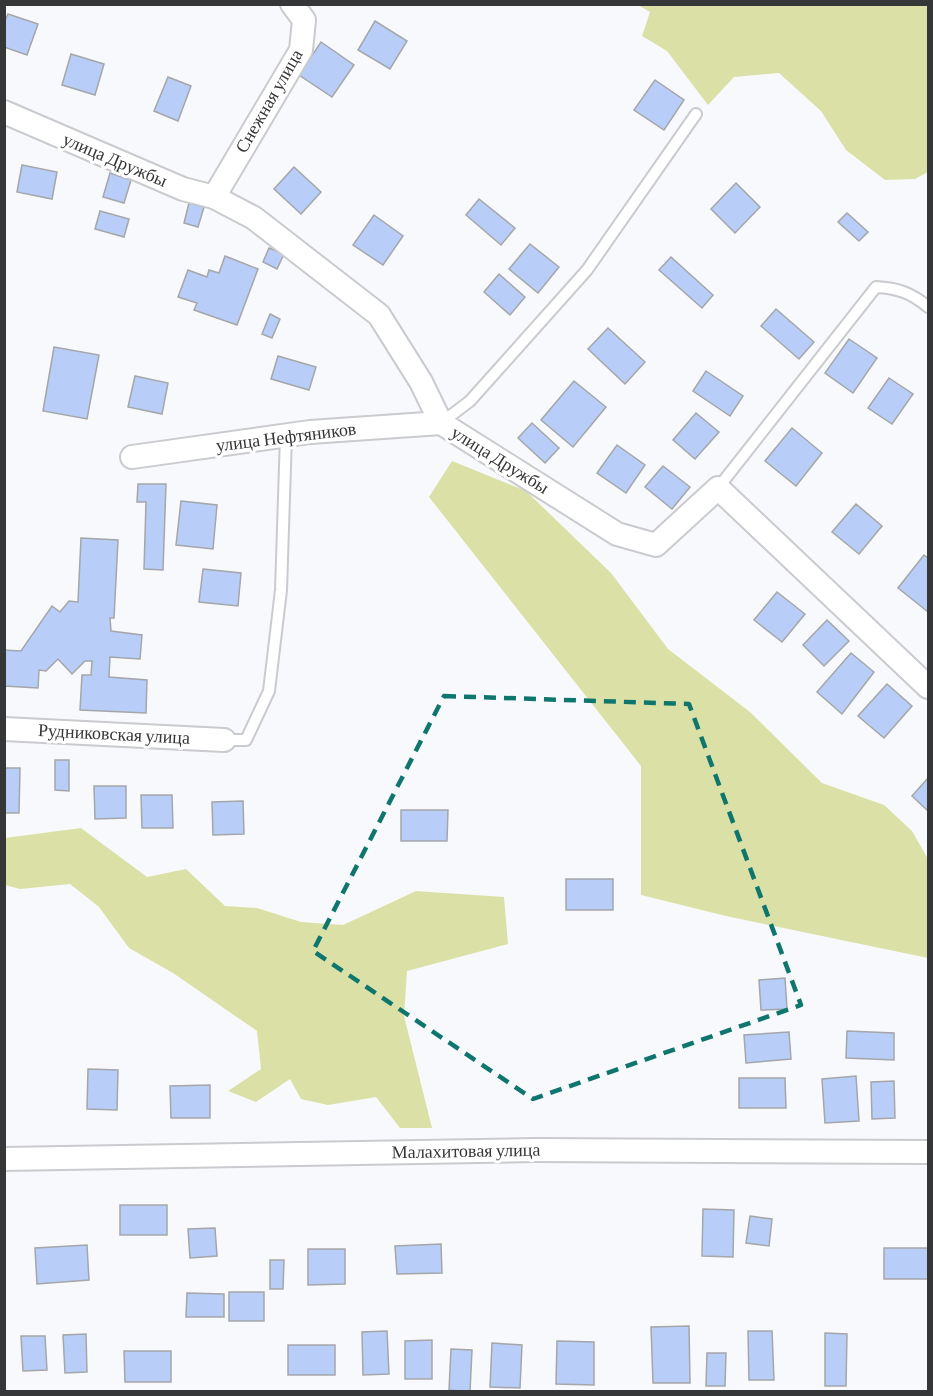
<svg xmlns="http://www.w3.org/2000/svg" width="933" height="1396" font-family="'Crimson Pro',serif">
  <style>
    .green { fill: #dbe1a6 }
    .building { fill: #b8cef9; stroke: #a4a6a8; stroke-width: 1.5 }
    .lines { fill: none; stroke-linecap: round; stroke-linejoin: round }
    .service-casing { stroke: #cacbce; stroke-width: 14 }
    .minor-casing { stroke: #cacbce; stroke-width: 26 }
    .service { stroke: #fff; stroke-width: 10 }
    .minor { stroke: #fff; stroke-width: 22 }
    .marked { fill: none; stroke: #0f766e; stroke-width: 4.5; stroke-dasharray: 12 8; stroke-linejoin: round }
    .labels { text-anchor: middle; stroke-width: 6; stroke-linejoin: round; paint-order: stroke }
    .street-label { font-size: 18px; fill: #353637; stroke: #fff }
  </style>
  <rect width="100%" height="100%" fill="#f8f9fc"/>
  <!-- green -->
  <g class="green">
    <polygon points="638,5 928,5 928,172 915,179 885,180 846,150 821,111 779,73 734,77 708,105 667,51 642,36 650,12"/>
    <polygon points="452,461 526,491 611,573 668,649 750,712 822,783 884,805 912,831 928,859 928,958 726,916 641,895 641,766 429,497"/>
    <polygon points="81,828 147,877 186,869 225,906 257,908 301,922 343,925 416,891 504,897 508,944 407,971 404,1016 432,1128 400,1128 376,1097 328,1105 301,1099 290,1079 256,1102 228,1091 261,1069 257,1031 173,973 129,948 99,907 70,884 20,889 5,885 5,838"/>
  </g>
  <!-- building -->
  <g class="building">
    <polygon points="8,14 38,24 27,55 4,47 4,23"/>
    <polygon points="375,21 407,41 390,69 358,50"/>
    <polygon points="321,42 354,65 332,97 299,75"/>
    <polygon points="71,54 104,64 95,95 62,85"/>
    <polygon points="168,77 191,86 178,121 154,111"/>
    <polygon points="655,80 684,100 664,130 634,110"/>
    <polygon points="22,165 57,172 52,199 17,192"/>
    <polygon points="294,167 321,192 301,214 274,189"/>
    <polygon points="110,173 131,180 124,203 103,197"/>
    <polygon points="736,183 760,207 735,233 711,209"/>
    <polygon points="479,199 515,228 501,245 466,215"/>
    <polygon points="189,203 204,207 198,227 184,223"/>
    <polygon points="100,211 129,219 124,237 95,229"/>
    <polygon points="847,213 868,232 859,241 838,222"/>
    <polygon points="374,215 403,236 383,265 353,245"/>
    <polygon points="530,244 559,267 538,293 509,269"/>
    <polygon points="269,248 284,254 277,269 263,262"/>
    <polygon points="225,256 258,269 237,325 194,310 197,303 178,297 188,270 207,277 209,270 219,273"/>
    <polygon points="671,257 713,295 702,308 659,270"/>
    <polygon points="499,274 525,297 510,315 484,292"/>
    <polygon points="776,309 814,342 799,359 761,326"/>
    <polygon points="270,314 280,319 272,338 262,334"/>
    <polygon points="608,328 645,362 625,384 588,349"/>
    <polygon points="849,339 877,358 853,393 825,373"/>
    <polygon points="54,347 99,355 87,419 43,411"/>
    <polygon points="278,356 316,367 309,390 271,379"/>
    <polygon points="706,371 743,396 730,416 693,391"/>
    <polygon points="135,376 168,383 162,414 128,407"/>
    <polygon points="889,378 913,394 892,424 868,408"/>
    <polygon points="574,381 606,407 573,447 541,420"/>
    <polygon points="696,413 719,432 695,459 673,440"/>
    <polygon points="532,423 559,448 545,463 518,438"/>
    <polygon points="792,428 822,453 796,486 765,461"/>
    <polygon points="617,445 645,465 626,493 597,473"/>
    <polygon points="663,466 690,487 672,509 645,487"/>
    <polygon points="138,484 166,484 163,570 144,569 146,502 137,502"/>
    <polygon points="181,501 217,505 213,549 176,545"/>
    <polygon points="856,504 882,526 859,554 832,532"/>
    <polygon points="81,538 118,540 114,618 110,618 111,631 142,635 140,659 110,657 109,677 147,680 146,713 80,710 82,675 91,675 92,661 85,661 72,674 58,659 46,671 39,670 38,688 4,686 4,650 21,651 52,606 60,612 69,601 78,602"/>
    <polygon points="924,555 928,558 928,612 898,588"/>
    <polygon points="203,569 241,573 238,606 199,602"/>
    <polygon points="777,592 805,614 782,642 754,620"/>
    <polygon points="827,620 849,641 824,666 803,645"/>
    <polygon points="851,653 874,672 842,714 817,692"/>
    <polygon points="887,684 912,706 884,738 858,716"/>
    <polygon points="55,760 69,760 69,791 55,790"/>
    <polygon points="4,768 20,768 19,813 4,813"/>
    <polygon points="928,778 928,811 912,796"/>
    <polygon points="94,786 126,786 126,818 95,819"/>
    <polygon points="141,795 172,795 173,828 142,828"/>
    <polygon points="243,801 244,834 213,835 212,802"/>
    <polygon points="401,810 448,810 447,841 401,841"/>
    <rect x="566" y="879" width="47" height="31"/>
    <polygon points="785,978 787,1009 761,1010 759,980"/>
    <polygon points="847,1031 894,1033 894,1060 846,1058"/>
    <polygon points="789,1032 791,1059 746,1063 744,1035"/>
    <polygon points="88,1069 118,1070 117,1110 87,1109"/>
    <polygon points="856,1076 859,1121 825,1123 822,1079"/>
    <polygon points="739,1078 785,1078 786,1108 739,1108"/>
    <polygon points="894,1081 895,1118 872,1119 871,1082"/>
    <polygon points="210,1085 210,1118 171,1118 170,1086"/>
    <rect x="120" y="1205" width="47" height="30"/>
    <polygon points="703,1209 734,1210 733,1257 702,1256"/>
    <polygon points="750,1216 772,1219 769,1246 746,1243"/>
    <polygon points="215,1228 217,1256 190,1258 188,1229"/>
    <polygon points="441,1244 442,1273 397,1274 395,1246"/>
    <polygon points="87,1245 89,1280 37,1284 35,1248"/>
    <rect x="884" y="1248" width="44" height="31"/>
    <polygon points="308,1249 345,1249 345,1284 308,1285"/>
    <polygon points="270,1260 284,1260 283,1289 270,1289"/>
    <rect x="229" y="1292" width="35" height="29"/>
    <polygon points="187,1293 224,1294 224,1317 186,1317"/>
    <polygon points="689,1326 690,1383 653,1383 651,1327"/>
    <polygon points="387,1331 389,1374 363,1375 362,1332"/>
    <polygon points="748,1331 772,1331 774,1380 749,1380"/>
    <polygon points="825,1333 847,1334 846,1386 825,1386"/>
    <polygon points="86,1334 87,1372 65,1373 63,1335"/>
    <polygon points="21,1336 45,1336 47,1370 23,1371"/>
    <polygon points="432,1340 432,1379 405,1379 405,1341"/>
    <polygon points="557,1341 594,1342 594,1385 556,1384"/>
    <polygon points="492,1343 522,1345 520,1388 490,1387"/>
    <rect x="288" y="1345" width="47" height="30"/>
    <polygon points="451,1349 472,1350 470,1392 449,1390"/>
    <polygon points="124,1351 171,1351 171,1382 125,1382"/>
    <polygon points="707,1353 726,1353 725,1386 706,1386"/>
  </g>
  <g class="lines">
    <!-- service casing -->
    <g class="service-casing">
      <g id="service">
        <polyline points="441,423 470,401 587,270 696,114"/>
        <path d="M718,488L876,287C897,288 912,293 928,307"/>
        <polyline points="224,740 246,740 269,691 281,590 286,436"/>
      </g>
    </g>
    <!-- minor casing -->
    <g class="minor-casing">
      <g id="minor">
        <polyline points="4,112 183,189 214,197 254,218 379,315 421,382 441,423 617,534 656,545 718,488 928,687"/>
        <polyline points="214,197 301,50 304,20 292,4"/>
        <polyline points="132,457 310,432 441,423"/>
        <polyline points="4,729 224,740"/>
        <polyline points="4,1159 536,1150 928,1152"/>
      </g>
    </g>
    <!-- service -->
    <use href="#service" class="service"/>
    <!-- minor -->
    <use href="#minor" class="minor"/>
  </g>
  <!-- marked area -->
  <path class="marked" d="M444,696L689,704L801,1005L533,1099L313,951Z"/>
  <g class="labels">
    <!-- street labels -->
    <g class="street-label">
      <text transform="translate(269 101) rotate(-60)" y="6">Снежная улица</text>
      <text transform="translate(115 160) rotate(23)" y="6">улица Дружбы</text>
      <text transform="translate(286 437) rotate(-7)" y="6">улица Нефтяников</text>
      <text transform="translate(500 460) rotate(32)" y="6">улица Дружбы</text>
      <text transform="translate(114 734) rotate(3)" y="6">Рудниковская улица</text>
      <text transform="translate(466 1151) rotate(-1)" y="6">Малахитовая улица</text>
    </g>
  </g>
  <!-- border -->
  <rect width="933" height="1396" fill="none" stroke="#353637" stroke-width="12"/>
</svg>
